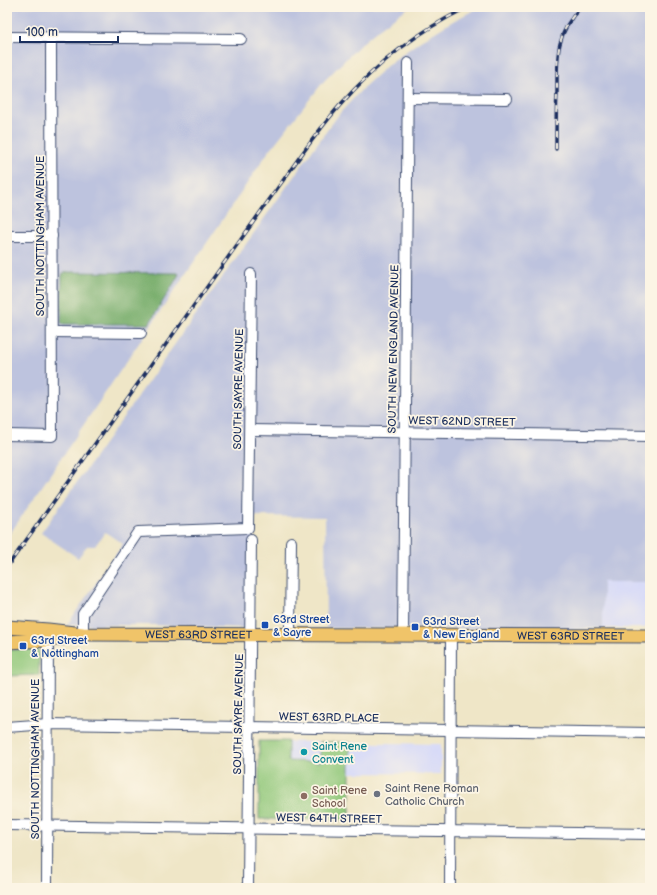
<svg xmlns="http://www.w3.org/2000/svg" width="657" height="895" font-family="'Balsamiq Sans',sans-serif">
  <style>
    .built { fill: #d4d8f9 }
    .industrial { fill: #bdc3de }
    .green { fill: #90c779; stroke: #567b6c }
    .forest { fill: #74ac69; stroke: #486e64 }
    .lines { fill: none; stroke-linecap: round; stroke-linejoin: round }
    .minor-casing { stroke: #3b4a6e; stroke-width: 12 }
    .major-casing { stroke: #3b4a6e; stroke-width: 15 }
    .minor { stroke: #fff; stroke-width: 10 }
    .major { stroke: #f0c469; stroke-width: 13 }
    .rail-casing { stroke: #1b2f5e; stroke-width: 3.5 }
    .rail { stroke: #fcf5e5; stroke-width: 2; stroke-dasharray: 6; stroke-linecap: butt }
    .transit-dot { fill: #1a4fb4; stroke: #fcf5e5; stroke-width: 1.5 }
    .culture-dot { fill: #0f9aa8; stroke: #fcf5e5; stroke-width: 1.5 }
    .worship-dot { fill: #6b7280; stroke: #fcf5e5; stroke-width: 1.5 }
    .education-dot { fill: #8d6e63; stroke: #fcf5e5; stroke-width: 1.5 }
    .labels { text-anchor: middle; stroke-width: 3.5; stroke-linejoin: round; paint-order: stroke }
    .street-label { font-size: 11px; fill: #1b2f5e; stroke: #fcf5e5 }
    .transit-label { font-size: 11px; fill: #164399; stroke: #fcf5e5; text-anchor: start }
    .culture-label { font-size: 11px; fill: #0d838f; stroke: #fcf5e5; text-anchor: start }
    .worship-label { font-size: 11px; fill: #5b616d; stroke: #fcf5e5; text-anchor: start }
    .education-label { font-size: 11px; fill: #785e54; stroke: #fcf5e5; text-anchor: start }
  </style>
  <rect width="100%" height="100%" fill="#fcf5e5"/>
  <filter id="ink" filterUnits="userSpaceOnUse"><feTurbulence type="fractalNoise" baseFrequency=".025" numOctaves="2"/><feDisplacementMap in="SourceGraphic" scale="8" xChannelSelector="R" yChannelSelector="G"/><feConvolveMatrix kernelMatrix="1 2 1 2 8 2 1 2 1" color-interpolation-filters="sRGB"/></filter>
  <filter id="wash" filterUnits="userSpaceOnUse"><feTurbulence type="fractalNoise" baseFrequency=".012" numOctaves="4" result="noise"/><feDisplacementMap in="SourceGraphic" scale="16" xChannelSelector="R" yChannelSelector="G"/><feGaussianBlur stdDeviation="0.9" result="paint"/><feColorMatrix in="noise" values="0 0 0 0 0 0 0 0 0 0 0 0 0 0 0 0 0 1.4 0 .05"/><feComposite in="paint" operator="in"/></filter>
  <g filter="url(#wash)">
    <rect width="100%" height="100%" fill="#efe6c7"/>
    <!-- built -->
    <g class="built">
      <polygon points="603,582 650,582 650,624 649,626 643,628 603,628"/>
      <polygon points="259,741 441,744 441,774 350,773 350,820 259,819"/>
    </g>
    <!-- industrial -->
    <g class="industrial">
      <polygon points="7,7 409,7 380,28 361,44 324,81 269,151 7,538"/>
      <polygon points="480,7 650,7 650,582 603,582 603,628 575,629 326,628 325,517 253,516 252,628 152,625 67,625 123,544 105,532 95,546 87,546 78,558 41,533 317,144 340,113 365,86 390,63 419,42 453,21"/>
    </g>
    <!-- green -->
    <g class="green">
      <polygon points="36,649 38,649 39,653 39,675 7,676 7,650"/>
      <polygon points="259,741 288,741 288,761 320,762 320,742 350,742 350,820 259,819"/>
    </g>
    <!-- forest -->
    <polygon class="forest" points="66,272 179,273 177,278 149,324 62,324 61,322 62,275"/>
  </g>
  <g filter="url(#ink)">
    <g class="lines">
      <!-- minor casing -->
      <g class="minor-casing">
        <g id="minor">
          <polyline points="7,37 241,39"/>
          <polyline points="408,98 507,99"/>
          <polyline points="7,236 52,236"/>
          <polyline points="52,332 141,333"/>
          <polyline points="250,430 650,436"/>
          <polyline points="7,435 52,436 51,37"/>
          <polyline points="83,634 83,614 138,532 248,528 251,274"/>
          <polyline points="290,634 291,542"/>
          <polyline points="403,635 408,63"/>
          <polyline points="7,727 48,724 650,733"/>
          <polyline points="7,825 650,834"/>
          <polyline points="47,888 48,634"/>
          <polyline points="248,888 251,540"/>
          <polyline points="450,888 451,635"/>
        </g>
      </g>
      <!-- major casing -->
      <g class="major-casing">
        <g id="major">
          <path id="s1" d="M7,627L48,630L83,634L650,636"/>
          <polyline points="7,642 48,640 69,637"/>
        </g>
      </g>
      <!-- minor -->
      <use href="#minor" class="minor"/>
      <!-- major -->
      <use href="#major" class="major"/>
      <!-- rail casing -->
      <g class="rail-casing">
        <g id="rail">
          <path d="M556,149C556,130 556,112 557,93C557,59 555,33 581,7"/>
          <path d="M7,567L279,186C299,158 318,130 341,104C376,64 420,30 468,7"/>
        </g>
      </g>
      <!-- rail -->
      <use href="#rail" class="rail"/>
    </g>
  </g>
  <!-- markers -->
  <g class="transit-dot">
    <rect x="261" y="621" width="8" height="8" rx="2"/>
    <rect x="411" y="623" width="8" height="8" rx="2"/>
    <rect x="19" y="642" width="8" height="8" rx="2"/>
  </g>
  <circle class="culture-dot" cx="304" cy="752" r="4"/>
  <circle class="worship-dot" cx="377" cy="794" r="4"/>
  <circle class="education-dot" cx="304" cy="796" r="4"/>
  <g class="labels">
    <!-- street labels -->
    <g class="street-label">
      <text transform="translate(40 236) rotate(-90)" y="4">SOUTH NOTTINGHAM AVENUE</text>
      <text transform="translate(393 349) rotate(-89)" y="4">SOUTH NEW ENGLAND AVENUE</text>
      <text transform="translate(238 389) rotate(-89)" y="4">SOUTH SAYRE AVENUE</text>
      <text transform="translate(462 421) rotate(1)" y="4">WEST 62ND STREET</text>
      <text dy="4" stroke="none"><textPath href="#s1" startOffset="192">WEST 63RD STREET</textPath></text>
      <text dy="4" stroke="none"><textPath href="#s1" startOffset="564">WEST 63RD STREET</textPath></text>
      <text transform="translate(238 714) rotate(-89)" y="4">SOUTH SAYRE AVENUE</text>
      <text transform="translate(329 717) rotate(1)" y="4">WEST 63RD PLACE</text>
      <text transform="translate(35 759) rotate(-90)" y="4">SOUTH NOTTINGHAM AVENUE</text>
      <text transform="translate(329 818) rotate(1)" y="4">WEST 64TH STREET</text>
    </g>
    <!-- transit labels -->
    <g class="transit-label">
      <text x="273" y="623">63rd Street<tspan x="273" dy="13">&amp; Sayre</tspan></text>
      <text x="423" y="625">63rd Street<tspan x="423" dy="13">&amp; New England</tspan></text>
      <text x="31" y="644">63rd Street<tspan x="31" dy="13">&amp; Nottingham</tspan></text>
    </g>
    <!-- culture labels -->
    <g class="culture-label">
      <text x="312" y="750">Saint Rene<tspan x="312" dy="13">Convent</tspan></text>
    </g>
    <!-- worship labels -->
    <g class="worship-label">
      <text x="385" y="792">Saint Rene Roman<tspan x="385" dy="13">Catholic Church</tspan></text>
    </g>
    <!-- education labels -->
    <g class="education-label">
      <text x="312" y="794">Saint Rene<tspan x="312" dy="13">School</tspan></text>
    </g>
  </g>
  <!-- margin -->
  <rect width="657" height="895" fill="none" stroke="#fcf5e5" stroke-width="24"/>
  <!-- scale -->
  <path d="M20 36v6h98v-6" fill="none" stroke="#1b2f5e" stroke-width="2"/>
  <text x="26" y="36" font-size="12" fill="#1b2f5e" stroke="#fcf5e5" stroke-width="3" paint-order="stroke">100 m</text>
</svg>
